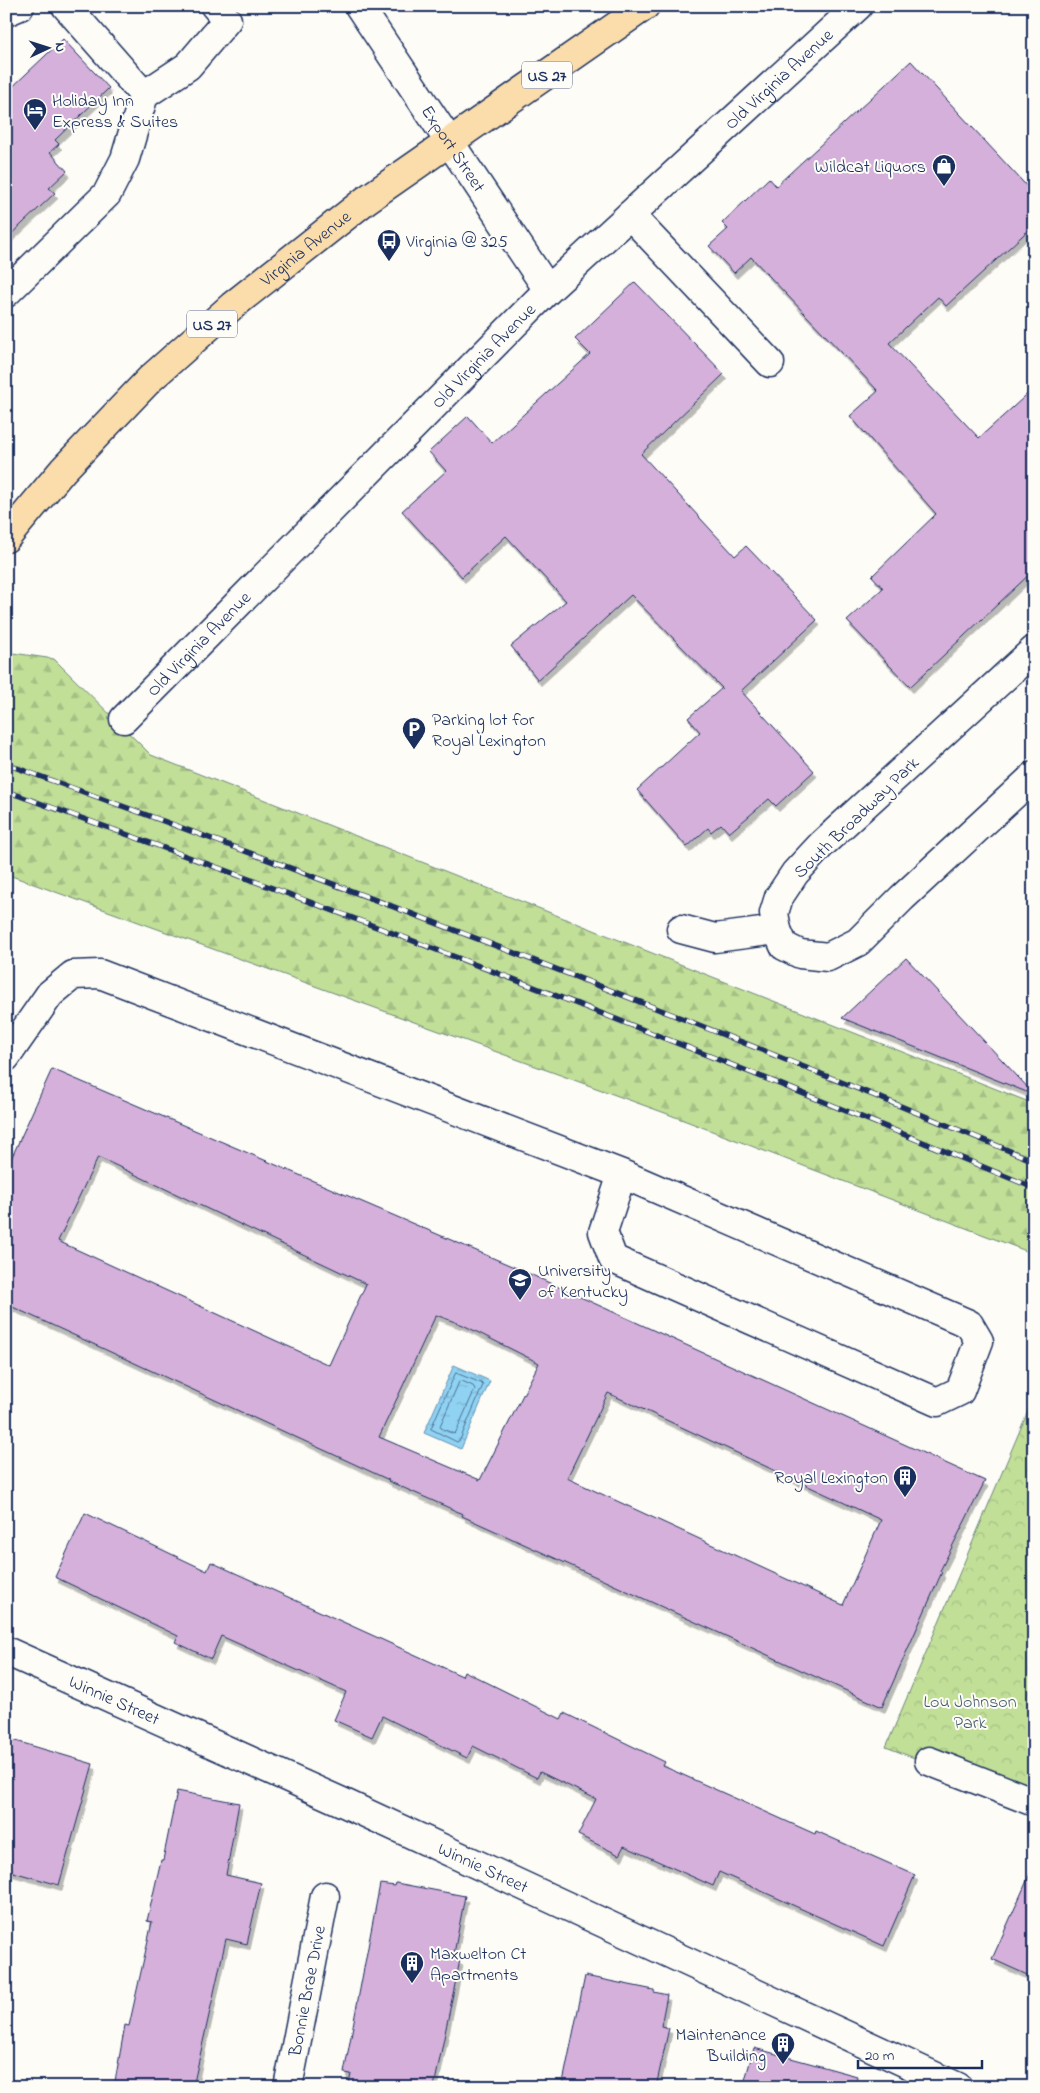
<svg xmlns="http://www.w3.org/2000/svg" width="1040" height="2093" font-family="'Indie Flower',sans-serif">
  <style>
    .forest { fill: url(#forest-firs); stroke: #6e877a }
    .park { fill: url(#park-crowns); stroke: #6e877a }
    .water { fill: url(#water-ripples); stroke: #6191b6 }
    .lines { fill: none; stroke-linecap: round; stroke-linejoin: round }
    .shore { stroke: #4a7099; stroke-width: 1 }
    .building { fill: #d5b0da; stroke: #1b2f5e; fill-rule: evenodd; filter: url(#shadow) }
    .minor-casing { stroke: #1b2f5e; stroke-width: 31 }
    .major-casing { stroke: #1b2f5e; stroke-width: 31 }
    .minor { stroke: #fdfcf7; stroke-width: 28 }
    .major { stroke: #fbddab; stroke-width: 28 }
    .rail-casing { stroke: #1b2f5e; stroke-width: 5.5 }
    .rail { stroke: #fdfcf7; stroke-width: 4; stroke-dasharray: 11; stroke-linecap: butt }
    .labels { text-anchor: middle; stroke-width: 4; stroke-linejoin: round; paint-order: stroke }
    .shield { fill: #fdfcf7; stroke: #5f6c8c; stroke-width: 1 }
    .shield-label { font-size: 16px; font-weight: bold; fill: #1b2f5e }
    .street-label { font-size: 18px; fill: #1b2f5e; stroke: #fdfcf7 }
    .poi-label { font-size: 18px; fill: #1b2f5e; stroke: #fdfcf7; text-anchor: start }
    .park-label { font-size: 18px; fill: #445b6c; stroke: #fdfcf7 }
  </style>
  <defs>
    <pattern id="forest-firs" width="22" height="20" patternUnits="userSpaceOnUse" patternTransform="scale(1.25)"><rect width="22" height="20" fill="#c1df97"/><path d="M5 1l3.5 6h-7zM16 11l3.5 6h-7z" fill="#a5c085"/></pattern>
    <pattern id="park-crowns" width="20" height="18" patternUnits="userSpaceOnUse" patternTransform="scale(1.25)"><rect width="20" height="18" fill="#c1df97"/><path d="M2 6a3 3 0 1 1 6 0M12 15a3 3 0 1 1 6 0" fill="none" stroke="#a5c085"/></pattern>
    <pattern id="water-ripples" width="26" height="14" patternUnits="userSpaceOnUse" patternTransform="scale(1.25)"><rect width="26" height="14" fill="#90d2f1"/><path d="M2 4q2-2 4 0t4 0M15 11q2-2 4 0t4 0" fill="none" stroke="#7cb5d1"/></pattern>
    <filter id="shadow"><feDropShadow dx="3" dy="5.5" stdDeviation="0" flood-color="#0004"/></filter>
  </defs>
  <rect width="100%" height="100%" fill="#fdfcf7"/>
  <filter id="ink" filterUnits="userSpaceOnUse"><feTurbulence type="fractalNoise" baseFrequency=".02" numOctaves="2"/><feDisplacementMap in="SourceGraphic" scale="10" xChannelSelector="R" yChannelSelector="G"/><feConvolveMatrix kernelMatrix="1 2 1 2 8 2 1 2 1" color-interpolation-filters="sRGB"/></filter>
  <g filter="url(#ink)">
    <!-- forest -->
    <polygon class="forest" points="6,652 54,659 151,755 1034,1104 1034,1254 665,1113 6,874"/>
    <!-- park -->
    <polygon class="park" points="1034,1397 1034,1804 886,1747"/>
    <!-- water -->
    <polygon class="water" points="454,1365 490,1381 461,1449 424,1433"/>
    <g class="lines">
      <!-- shore -->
      <g class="shore">
        <polygon points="456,1373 481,1383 483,1385 460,1440 457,1442 431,1429"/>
        <polygon points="462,1381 473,1386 475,1389 456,1432 454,1434 441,1428 440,1426 459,1382"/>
      </g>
    </g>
    <!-- building -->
    <g class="building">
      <polygon points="63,39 109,88 55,140 59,144 50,152 67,171 49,188 55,193 6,239 6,93"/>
      <polygon points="911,61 1034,194 1034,225 946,306 938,297 889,343 979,438 1034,388 1034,570 910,687 847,621 883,588 872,576 936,514 850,416 878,391 751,257 734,273 709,246 728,229 722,223 769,178 776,186"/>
      <polygon points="635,282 724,374 641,454 735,556 746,546 817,620 741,691 814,771 776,806 769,799 729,833 721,824 711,832 708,828 687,847 637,790 700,732 688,718 722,688 631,595 538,680 511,646 566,601 506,536 462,577 402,511 446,471 429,452 468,416 492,443 590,354 575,339"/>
      <polygon points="906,958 1034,1094 1034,1095 842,1018"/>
      <path d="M52,1069L521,1270L985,1481L940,1571L942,1572L882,1707L462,1516L463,1514L388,1481L389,1480L6,1304V1170ZM98,1157L366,1284L329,1365L58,1241ZM436,1315L463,1325L539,1363L480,1480L379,1437ZM608,1393L881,1520L843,1605L567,1478Z"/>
      <polygon points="85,1513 207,1571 211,1562 462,1676 464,1671 561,1719 564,1713 665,1762 663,1766 815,1834 816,1831 915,1875 884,1946 719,1872 713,1886 624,1846 619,1855 578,1835 596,1799 540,1772 537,1778 473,1746 467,1758 382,1716 372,1737 334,1720 346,1692 221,1636 211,1659 175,1642 178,1636 55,1577"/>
      <polygon points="6,1738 93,1764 59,1885 6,1870"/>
      <polygon points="177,1791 239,1803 226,1875 261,1883 247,1944 226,1939 193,2087 114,2087 125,2025 129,2026 152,1922 147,1921 161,1860 163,1860"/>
      <polygon points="1034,1865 1034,1978 992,1959"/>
      <polygon points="396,1883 465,1896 453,1959 460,1960 434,2087 348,2087 351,2074 344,2073 380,1884 395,1886"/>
      <polygon points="585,1976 654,1990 654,1992 667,1995 661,2026 669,2028 656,2087 562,2087"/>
      <polygon points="754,2048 857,2076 856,2087 743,2087"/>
    </g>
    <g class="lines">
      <!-- minor casing -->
      <g class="minor-casing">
        <g id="minor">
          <polyline points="66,6 144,95"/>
          <path id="s1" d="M359,6L548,290"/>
          <polyline points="6,12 20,6"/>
          <polyline points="630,215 770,363"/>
          <polyline points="6,293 107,194 125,159 144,95 188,66 227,20 215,6"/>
          <polyline points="1034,650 822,844 795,873 779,897 774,913 777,930 784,946 800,954 828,957 858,942 902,898 1034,776"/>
          <path id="s2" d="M124,719L548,290L858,6"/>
          <polyline points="681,929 715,938 777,930"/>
          <polyline points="6,1057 50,994 73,975 100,974 622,1174 969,1324 979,1341 960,1391 937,1402 613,1259 603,1232 622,1174"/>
          <path id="s3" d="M6,1651L342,1802L958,2087"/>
          <polyline points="929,1761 1034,1802"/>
          <path id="s4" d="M288,2087L325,1896"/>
        </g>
      </g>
      <!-- major casing -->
      <g class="major-casing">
        <g id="major">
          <path id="s5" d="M6,538L63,470L150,379L232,306L366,200L645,6"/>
        </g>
      </g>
      <!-- minor -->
      <use href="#minor" class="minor"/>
      <!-- major -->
      <use href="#major" class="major"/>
      <!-- rail casing -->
      <g class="rail-casing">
        <g id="rail">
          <path d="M6,764C352,888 695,1020 1034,1161"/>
          <path d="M6,791C352,914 695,1047 1034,1188"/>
        </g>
      </g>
      <!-- rail -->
      <use href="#rail" class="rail"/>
    </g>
  </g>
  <!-- icons -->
  <defs>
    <g id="hotel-pin" transform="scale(1.25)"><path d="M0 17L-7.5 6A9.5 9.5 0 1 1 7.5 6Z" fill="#1b2f5e" stroke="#fdfcf7"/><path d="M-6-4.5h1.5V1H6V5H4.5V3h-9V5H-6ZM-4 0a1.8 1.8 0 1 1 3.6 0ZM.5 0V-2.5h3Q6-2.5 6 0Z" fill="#fff"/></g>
    <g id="shop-pin" transform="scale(1.25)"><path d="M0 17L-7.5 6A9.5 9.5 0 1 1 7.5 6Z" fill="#1b2f5e" stroke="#fdfcf7"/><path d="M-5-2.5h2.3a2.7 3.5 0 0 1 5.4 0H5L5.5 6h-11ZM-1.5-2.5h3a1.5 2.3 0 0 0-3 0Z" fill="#fff"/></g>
    <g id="bus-pin" transform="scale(1.25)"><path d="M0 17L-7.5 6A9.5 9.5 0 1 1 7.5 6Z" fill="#1b2f5e" stroke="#fdfcf7"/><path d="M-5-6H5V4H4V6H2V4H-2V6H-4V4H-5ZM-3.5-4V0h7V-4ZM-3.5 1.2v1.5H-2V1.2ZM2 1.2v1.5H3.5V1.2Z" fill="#fff"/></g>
    <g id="parking-pin" transform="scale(1.25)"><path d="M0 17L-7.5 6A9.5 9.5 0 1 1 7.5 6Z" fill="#1b2f5e" stroke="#fdfcf7"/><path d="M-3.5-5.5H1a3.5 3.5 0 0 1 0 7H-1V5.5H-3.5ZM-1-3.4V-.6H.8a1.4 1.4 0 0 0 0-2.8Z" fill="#fff"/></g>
    <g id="university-pin" transform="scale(1.25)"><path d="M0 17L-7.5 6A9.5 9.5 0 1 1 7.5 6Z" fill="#1b2f5e" stroke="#fdfcf7"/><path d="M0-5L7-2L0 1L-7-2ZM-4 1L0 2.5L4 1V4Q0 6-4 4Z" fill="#fff"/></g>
    <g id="building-pin" transform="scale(1.25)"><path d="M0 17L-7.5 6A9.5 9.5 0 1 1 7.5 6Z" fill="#1b2f5e" stroke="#fdfcf7"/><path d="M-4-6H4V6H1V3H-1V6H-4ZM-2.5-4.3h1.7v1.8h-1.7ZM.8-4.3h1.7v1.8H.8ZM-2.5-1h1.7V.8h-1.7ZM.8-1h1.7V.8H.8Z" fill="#fff"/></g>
  </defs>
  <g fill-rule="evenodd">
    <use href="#hotel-pin" x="35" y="110"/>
    <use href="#shop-pin" x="944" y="166"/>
    <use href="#bus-pin" x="389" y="241"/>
    <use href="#parking-pin" x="414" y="729"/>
    <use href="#university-pin" x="520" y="1280"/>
    <use href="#building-pin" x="905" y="1477"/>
    <use href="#building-pin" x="412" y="1963"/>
    <use href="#building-pin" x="783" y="2044"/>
  </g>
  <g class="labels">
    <!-- shield labels -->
    <g class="shield">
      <rect x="522" y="61.5" width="50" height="27" rx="4"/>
      <rect x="187" y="310.5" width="50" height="27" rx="4"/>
    </g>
    <g class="shield-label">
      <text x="547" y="81">US 27</text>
      <text x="212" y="330">US 27</text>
    </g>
    <!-- street labels -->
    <g class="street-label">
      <text dy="6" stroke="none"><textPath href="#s2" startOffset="916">Old Virginia Avenue</textPath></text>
      <text dy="6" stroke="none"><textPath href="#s1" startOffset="171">Export Street</textPath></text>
      <text dy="6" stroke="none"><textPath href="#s5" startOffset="418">Virginia Avenue</textPath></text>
      <text dy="6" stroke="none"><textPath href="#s2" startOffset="511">Old Virginia Avenue</textPath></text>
      <text dy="6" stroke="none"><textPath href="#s2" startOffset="106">Old Virginia Avenue</textPath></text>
      <text transform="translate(856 817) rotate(-44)" y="6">South Broadway Park</text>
      <text dy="6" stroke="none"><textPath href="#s3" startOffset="119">Winnie Street</textPath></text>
      <text dy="6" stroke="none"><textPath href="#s3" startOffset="524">Winnie Street</textPath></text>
      <text dy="6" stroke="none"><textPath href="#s4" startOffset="98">Bonnie Brae Drive</textPath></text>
    </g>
    <!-- poi labels -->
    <g class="poi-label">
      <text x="52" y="106">Holiday Inn<tspan x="52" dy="21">Express &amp; Suites</tspan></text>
      <text x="926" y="172" text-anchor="end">Wildcat Liquors</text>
      <text x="406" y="247">Virginia @ 325</text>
      <text x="432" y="725">Parking lot for<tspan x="432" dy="21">Royal Lexington</tspan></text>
      <text x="538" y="1276">University<tspan x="538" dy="21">of Kentucky</tspan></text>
      <text x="888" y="1483" text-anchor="end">Royal Lexington</text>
      <text x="430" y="1959">Maxwelton Ct<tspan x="430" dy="21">Apartments</tspan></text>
      <text x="766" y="2040" text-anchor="end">Maintenance<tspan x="766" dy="21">Building</tspan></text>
    </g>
    <!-- park labels -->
    <g class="park-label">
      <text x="970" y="1707">Lou Johnson<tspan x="970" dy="21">Park</tspan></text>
    </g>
  </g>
  <!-- margin -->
  <rect width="1040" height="2093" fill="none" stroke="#fdfcf7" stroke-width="25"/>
  <rect x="12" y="12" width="1015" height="2068" fill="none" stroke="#1b2f5e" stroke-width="2" filter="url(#ink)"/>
  <!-- north arrow -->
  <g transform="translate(48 48) rotate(86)" stroke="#fdfcf7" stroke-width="4" paint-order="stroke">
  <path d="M0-4L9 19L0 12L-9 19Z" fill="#1b2f5e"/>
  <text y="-8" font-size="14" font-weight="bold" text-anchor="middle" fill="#1b2f5e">N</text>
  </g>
  <!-- scale -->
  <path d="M858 2060v8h124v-8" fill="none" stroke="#1b2f5e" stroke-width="2.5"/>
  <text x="865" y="2060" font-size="15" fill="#1b2f5e" stroke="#fdfcf7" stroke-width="4" paint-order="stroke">20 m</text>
</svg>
